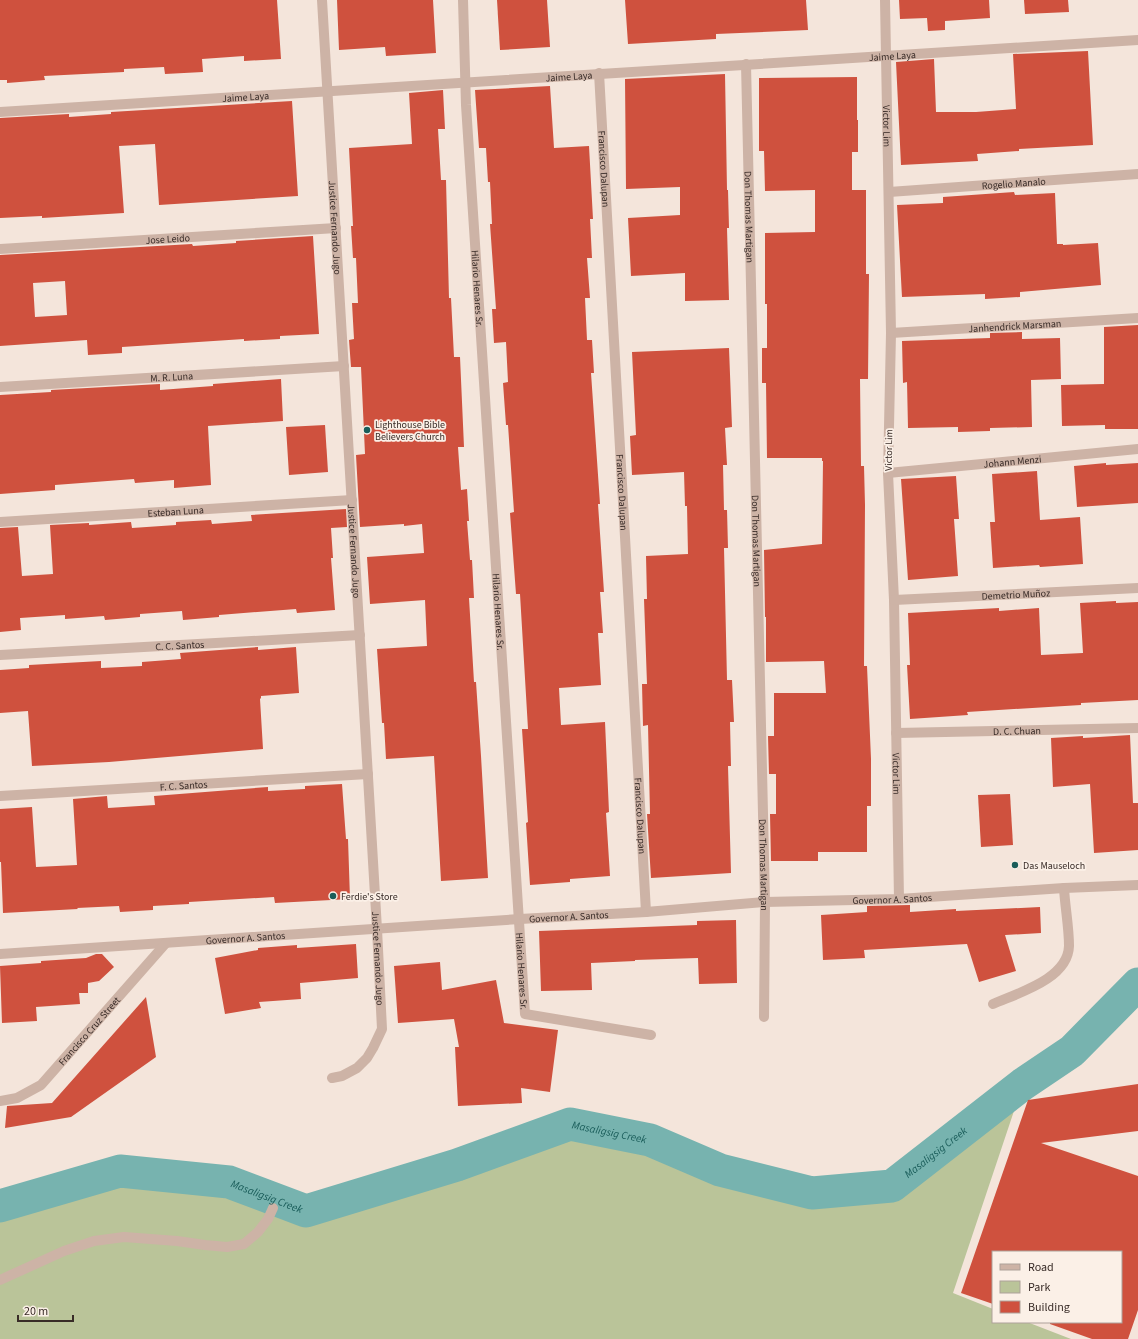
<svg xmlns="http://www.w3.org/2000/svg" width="1138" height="1339" font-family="'Source Sans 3',sans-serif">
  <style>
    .green { fill: #bac499 }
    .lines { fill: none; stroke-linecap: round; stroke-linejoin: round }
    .river { stroke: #77b3af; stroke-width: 33 }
    .building { fill: #cf513e; fill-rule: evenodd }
    .minor { stroke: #cdb3a6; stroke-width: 10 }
    .poi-dot { fill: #1a5d5a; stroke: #fbf0e7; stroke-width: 1.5 }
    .labels { text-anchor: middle; stroke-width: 3.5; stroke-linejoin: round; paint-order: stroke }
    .street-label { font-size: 10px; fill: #382b27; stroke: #fbf0e7 }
    .poi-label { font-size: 10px; fill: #382b27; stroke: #fbf0e7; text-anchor: start }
    .water-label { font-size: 11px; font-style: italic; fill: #1a5d5a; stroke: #fbf0e7 }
  </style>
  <rect width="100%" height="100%" fill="#f4e5db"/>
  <!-- green -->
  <polygon class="green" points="1023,1084 953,1293 993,1309 993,1322 1027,1322 1071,1339 0,1339 0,1206 120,1171 229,1182 306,1211 457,1165 570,1124 650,1140 721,1170 812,1193 892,1186"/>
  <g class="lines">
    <!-- river -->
    <path class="river" id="s1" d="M0,1206L120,1171L229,1182L306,1211L457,1165L570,1124L650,1140L720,1170L812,1193L892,1186L1023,1084L1072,1051L1138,984"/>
  </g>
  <!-- building -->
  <g class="building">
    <polygon points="0,0 277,0 281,59 244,61 244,56 202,59 203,72 165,74 164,67 124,69 124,72 44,76 45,80 7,83 7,80 0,80"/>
    <polygon points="337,0 433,0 436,53 386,56 385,47 339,50"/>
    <polygon points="497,0 547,0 550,47 500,50"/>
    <polygon points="625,0 806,0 808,30 716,34 716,39 628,44"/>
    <polygon points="899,0 989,0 990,18 945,21 945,30 928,31 927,18 900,19"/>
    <polygon points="1024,0 1068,0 1069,12 1025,14"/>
    <polygon points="1088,51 1093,145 1019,149 1019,151 977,154 978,161 901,165 896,62 934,59 936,112 976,112 1016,109 1013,54"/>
    <polygon points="725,74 727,190 728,190 729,228 727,228 729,300 685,301 685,273 631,276 628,218 680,215 680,187 626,189 625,79"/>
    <polygon points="857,77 857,120 858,120 858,152 852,152 852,190 866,190 866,274 869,274 868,379 860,379 861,466 864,466 865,505 864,666 867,666 871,759 871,806 867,806 867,852 818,852 818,861 771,861 770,814 776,814 776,774 769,774 768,736 774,736 774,693 826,693 824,661 766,662 766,617 765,617 764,550 822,544 823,461 822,461 822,458 767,458 766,383 762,383 762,348 767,348 767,304 765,304 765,233 815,232 815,190 765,191 764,151 759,151 759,78"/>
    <polygon points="550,86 554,148 589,146 593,219 590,219 592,258 587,258 590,298 585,298 587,340 592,340 594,373 591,373 600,504 598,504 604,592 600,592 603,633 598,633 601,685 559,688 561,725 605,722 609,812 606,813 610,876 570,879 570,882 530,885 526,823 528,822 522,729 528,729 520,594 516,594 510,513 514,512 508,425 506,425 503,383 508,382 506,342 494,343 492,309 496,309 490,224 492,224 490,182 488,182 486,148 479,148 475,90"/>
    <polygon points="443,90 445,129 438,129 441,180 446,180 449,298 451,298 454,357 460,357 464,447 458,447 461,490 467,489 469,521 467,521 470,560 472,560 474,598 469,598 474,682 476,682 481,756 488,878 441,881 434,756 386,759 384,723 382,723 377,649 427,646 425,600 370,604 367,557 424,553 422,524 404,526 404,524 360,527 356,455 365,454 361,367 351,367 349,340 354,339 352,303 358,303 356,258 353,258 351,226 353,226 349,148 412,144 409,93"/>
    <polygon points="292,101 298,196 159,205 155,144 119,146 124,213 42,218 42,216 0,218 0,118 69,114 69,117 111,114 111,112"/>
    <polygon points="1014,192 1015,195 1055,193 1057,244 1063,244 1063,245 1098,243 1101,285 1020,292 1020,297 985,299 985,294 902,297 897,205 943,203 943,197"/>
    <path d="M313,236L319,334L280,336V339L244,341V339L122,347V353L88,355L87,340L0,346V255L192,244L193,246L236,243V241ZM65,281L67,315L35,317L33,283Z"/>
    <polygon points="1138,325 1138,429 1105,429 1105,425 1062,426 1061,385 1104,384 1104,327"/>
    <polygon points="1022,332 1022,339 1060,338 1061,379 1031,380 1032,427 990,428 990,431 958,432 958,427 908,428 907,382 903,383 902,341 990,338 990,333"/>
    <polygon points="729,348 732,427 725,428 727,465 723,465 724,510 727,510 728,548 724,548 727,680 732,680 734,722 730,722 731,766 728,766 731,873 651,878 647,814 650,814 648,725 643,726 642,684 647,684 644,599 647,599 646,556 688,554 687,506 685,506 684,472 632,475 630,436 636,435 632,352"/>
    <polygon points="281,379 283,421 208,426 211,485 174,488 174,480 135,483 134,479 55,485 55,490 0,494 0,395 51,392 51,390 160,384 160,390 213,386 213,384"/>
    <polygon points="325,425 328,472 289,475 286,427"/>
    <polygon points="1106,463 1106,465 1138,463 1138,503 1077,507 1074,466"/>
    <polygon points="1037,471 1040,520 1080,517 1083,564 1040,567 1039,565 993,568 990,522 995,522 992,474"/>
    <polygon points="956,476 959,519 954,519 958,576 908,580 901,479"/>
    <polygon points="346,509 347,527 331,528 333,558 331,558 335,610 297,613 296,609 219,615 219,617 183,620 182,611 140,614 140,617 105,620 104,616 65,619 65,615 20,618 21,630 0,632 0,528 18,527 22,576 53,574 50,525 89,523 89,525 131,522 132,528 176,525 176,522 211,520 212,524 252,521 251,515"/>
    <polygon points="1116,601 1116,603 1138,602 1138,700 1081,703 1081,705 967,712 968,715 910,719 907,665 910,665 908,613 999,608 999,611 1039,608 1041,655 1083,653 1080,603"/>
    <polygon points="258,647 258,650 296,647 299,693 261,696 261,698 260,699 263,749 109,762 32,766 28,711 0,713 0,670 29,668 29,665 101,661 101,668 142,666 142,662 181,659 180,653"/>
    <polygon points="1130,735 1133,803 1138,803 1138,850 1094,853 1090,784 1053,787 1051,738 1083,736 1083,738"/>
    <polygon points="342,784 346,839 348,839 350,899 275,903 274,897 189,902 189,904 153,906 153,910 120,912 119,906 77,908 78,909 3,913 1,862 0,862 0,809 32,807 36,867 77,865 73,799 107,796 108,808 155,805 154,796 268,787 268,791 305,789 305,786"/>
    <polygon points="1010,794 1013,845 981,847 978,795"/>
    <polygon points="910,905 910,912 956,909 956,911 1040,907 1041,933 1005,935 1016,971 979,982 967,944 864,950 865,958 823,960 821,915 867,912 867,906"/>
    <polygon points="736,920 737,983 699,984 698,958 635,960 635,961 591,963 592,990 541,991 539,931 697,925 697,921"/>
    <polygon points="356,944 358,978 300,983 301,999 259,1002 261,1008 225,1014 215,958 258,950 258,948 297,945 297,948"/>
    <polygon points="96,954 102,954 114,967 99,981 88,983 88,993 79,993 80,1004 36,1007 37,1021 2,1023 0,966 41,963 41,961 86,958"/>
    <polygon points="440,962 442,990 496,980 504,1023 558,1030 550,1092 521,1088 522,1103 458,1106 455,1047 459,1047 454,1019 398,1023 394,966"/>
    <polygon points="146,997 156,1057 71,1117 5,1128 7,1106 52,1103"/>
    <polygon points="1138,1084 1138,1131 1041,1143 1138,1176 1138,1310 1128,1339 1092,1339 1050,1324 1050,1322 1121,1322 1121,1252 993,1252 993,1304 961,1293 1028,1100"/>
  </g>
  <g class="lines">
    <!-- minor -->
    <g class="minor">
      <path id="s2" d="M322,0L377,929L382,1029L373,1048L367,1058L357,1068L342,1076L332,1078"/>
      <path id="s3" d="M463,0L466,105L525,1014L651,1035"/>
      <path id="s4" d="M885,0L891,333L888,473L894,600L899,899"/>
      <path id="s5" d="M746,64L765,902L764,1017"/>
      <path id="s6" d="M599,73L646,912"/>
      <path id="s7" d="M0,112L1138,40"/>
      <path id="s8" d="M889,192L1138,174"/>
      <path id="s9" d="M0,249L336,228"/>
      <path id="s10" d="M891,333L1138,318"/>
      <path id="s11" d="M0,387L344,366"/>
      <path id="s12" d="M888,473L1138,449"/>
      <path id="s13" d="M0,522L352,500"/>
      <path id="s14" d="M894,600L1138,588"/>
      <path id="s15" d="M0,655L360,635"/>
      <path id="s16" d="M896,733L1138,728"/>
      <path id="s17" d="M0,796L368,774"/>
      <path id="s18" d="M0,954L520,919L646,912L765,902L899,899L1064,888L1138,885"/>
      <path d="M993,1004C1018,993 1068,979 1069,946C1069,927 1065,907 1064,888"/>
      <path id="s19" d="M0,1101L17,1098L41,1085L166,943"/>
      <polyline points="0,1280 64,1251 94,1241 124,1237 177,1241 205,1245 227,1247 244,1244 258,1232 268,1219 273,1208"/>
    </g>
  </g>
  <!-- markers -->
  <g class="poi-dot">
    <circle cx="367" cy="430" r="4"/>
    <circle cx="1015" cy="865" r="4"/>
    <circle cx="333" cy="896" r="4"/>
  </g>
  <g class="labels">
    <!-- street labels -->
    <g class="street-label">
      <text dy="4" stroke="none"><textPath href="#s7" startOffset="894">Jaime Laya</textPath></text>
      <text dy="4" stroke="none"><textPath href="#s7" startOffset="570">Jaime Laya</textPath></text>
      <text dy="4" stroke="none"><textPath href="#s7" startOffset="246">Jaime Laya</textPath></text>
      <text dy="4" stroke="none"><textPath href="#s4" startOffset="126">Victor Lim</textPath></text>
      <text dy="4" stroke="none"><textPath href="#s6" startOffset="96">Francisco Dalupan</textPath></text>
      <text dy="4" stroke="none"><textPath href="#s8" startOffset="125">Rogelio Manalo</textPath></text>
      <text dy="4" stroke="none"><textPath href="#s5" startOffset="153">Don Thomas Martigan</textPath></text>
      <text dy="4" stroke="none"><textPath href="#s2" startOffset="228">Justice Fernando Jugo</textPath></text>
      <text dy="4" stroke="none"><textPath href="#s9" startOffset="168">Jose Leido</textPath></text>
      <text dy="4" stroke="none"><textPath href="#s3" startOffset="289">Hilario Henares Sr.</textPath></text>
      <text dy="4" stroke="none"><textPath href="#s10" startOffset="124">Janhendrick Marsman</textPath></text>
      <text dy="4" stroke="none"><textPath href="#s11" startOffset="172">M. R. Luna</textPath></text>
      <text transform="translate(888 450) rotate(-89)" y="4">Victor Lim</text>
      <text dy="4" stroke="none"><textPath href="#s12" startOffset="125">Johann Menzi</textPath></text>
      <text dy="4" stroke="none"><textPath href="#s6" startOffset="420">Francisco Dalupan</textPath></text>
      <text dy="4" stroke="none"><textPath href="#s13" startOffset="176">Esteban Luna</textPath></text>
      <text dy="4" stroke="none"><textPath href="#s5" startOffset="477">Don Thomas Martigan</textPath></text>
      <text dy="4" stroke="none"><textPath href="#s2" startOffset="552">Justice Fernando Jugo</textPath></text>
      <text dy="4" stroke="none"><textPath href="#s14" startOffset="122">Demetrio Muñoz</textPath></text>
      <text dy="4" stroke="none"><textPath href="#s3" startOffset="613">Hilario Henares Sr.</textPath></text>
      <text dy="4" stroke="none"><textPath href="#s15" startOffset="180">C. C. Santos</textPath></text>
      <text dy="4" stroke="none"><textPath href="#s16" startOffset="121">D. C. Chuan</textPath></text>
      <text dy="4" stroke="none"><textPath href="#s4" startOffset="774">Victor Lim</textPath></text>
      <text dy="4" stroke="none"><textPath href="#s17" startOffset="184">F. C. Santos</textPath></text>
      <text dy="4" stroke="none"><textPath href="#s6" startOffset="744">Francisco Dalupan</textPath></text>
      <text dy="4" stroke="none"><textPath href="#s5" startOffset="801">Don Thomas Martigan</textPath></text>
      <text dy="4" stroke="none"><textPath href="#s18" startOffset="894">Governor A. Santos</textPath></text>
      <text dy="4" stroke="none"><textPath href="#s18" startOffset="570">Governor A. Santos</textPath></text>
      <text dy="4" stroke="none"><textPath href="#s18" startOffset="246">Governor A. Santos</textPath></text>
      <text dy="4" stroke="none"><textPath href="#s2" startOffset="960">Justice Fernando Jugo</textPath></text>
      <text dy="4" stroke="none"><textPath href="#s3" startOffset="973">Hilario Henares Sr.</textPath></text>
      <text dy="4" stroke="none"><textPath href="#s19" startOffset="117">Francisco Cruz Street</textPath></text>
    </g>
    <!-- poi labels -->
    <g class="poi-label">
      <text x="375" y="428">Lighthouse Bible<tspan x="375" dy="12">Believers Church</tspan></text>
      <text x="1023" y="869">Das Mauseloch</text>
      <text x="341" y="900">Ferdie's Store</text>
    </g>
    <!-- water labels -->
    <g class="water-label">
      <text dy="4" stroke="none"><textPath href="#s1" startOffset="635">Masaligsig Creek</textPath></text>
      <text dy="4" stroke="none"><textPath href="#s1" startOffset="983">Masaligsig Creek</textPath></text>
      <text dy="4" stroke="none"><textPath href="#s1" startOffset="275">Masaligsig Creek</textPath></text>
    </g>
  </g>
  <!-- legend -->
  <rect x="992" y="1251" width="130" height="72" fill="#fbf0e7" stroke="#ada19a"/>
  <rect x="1000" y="1264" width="20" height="6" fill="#cdb3a6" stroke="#ada19a"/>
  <text x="1028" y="1271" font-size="12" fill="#382b27">Road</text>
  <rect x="1000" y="1281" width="20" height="12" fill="#bac499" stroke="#ada19a"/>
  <text x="1028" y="1291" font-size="12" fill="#382b27">Park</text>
  <rect x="1000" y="1301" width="20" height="12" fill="#cf513e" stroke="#ada19a"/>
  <text x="1028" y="1311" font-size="12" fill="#382b27">Building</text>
  <!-- scale -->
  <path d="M18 1315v6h55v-6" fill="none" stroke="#382b27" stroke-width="2"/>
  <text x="24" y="1315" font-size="12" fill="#382b27" stroke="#fbf0e7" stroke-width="3" paint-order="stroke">20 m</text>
</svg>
